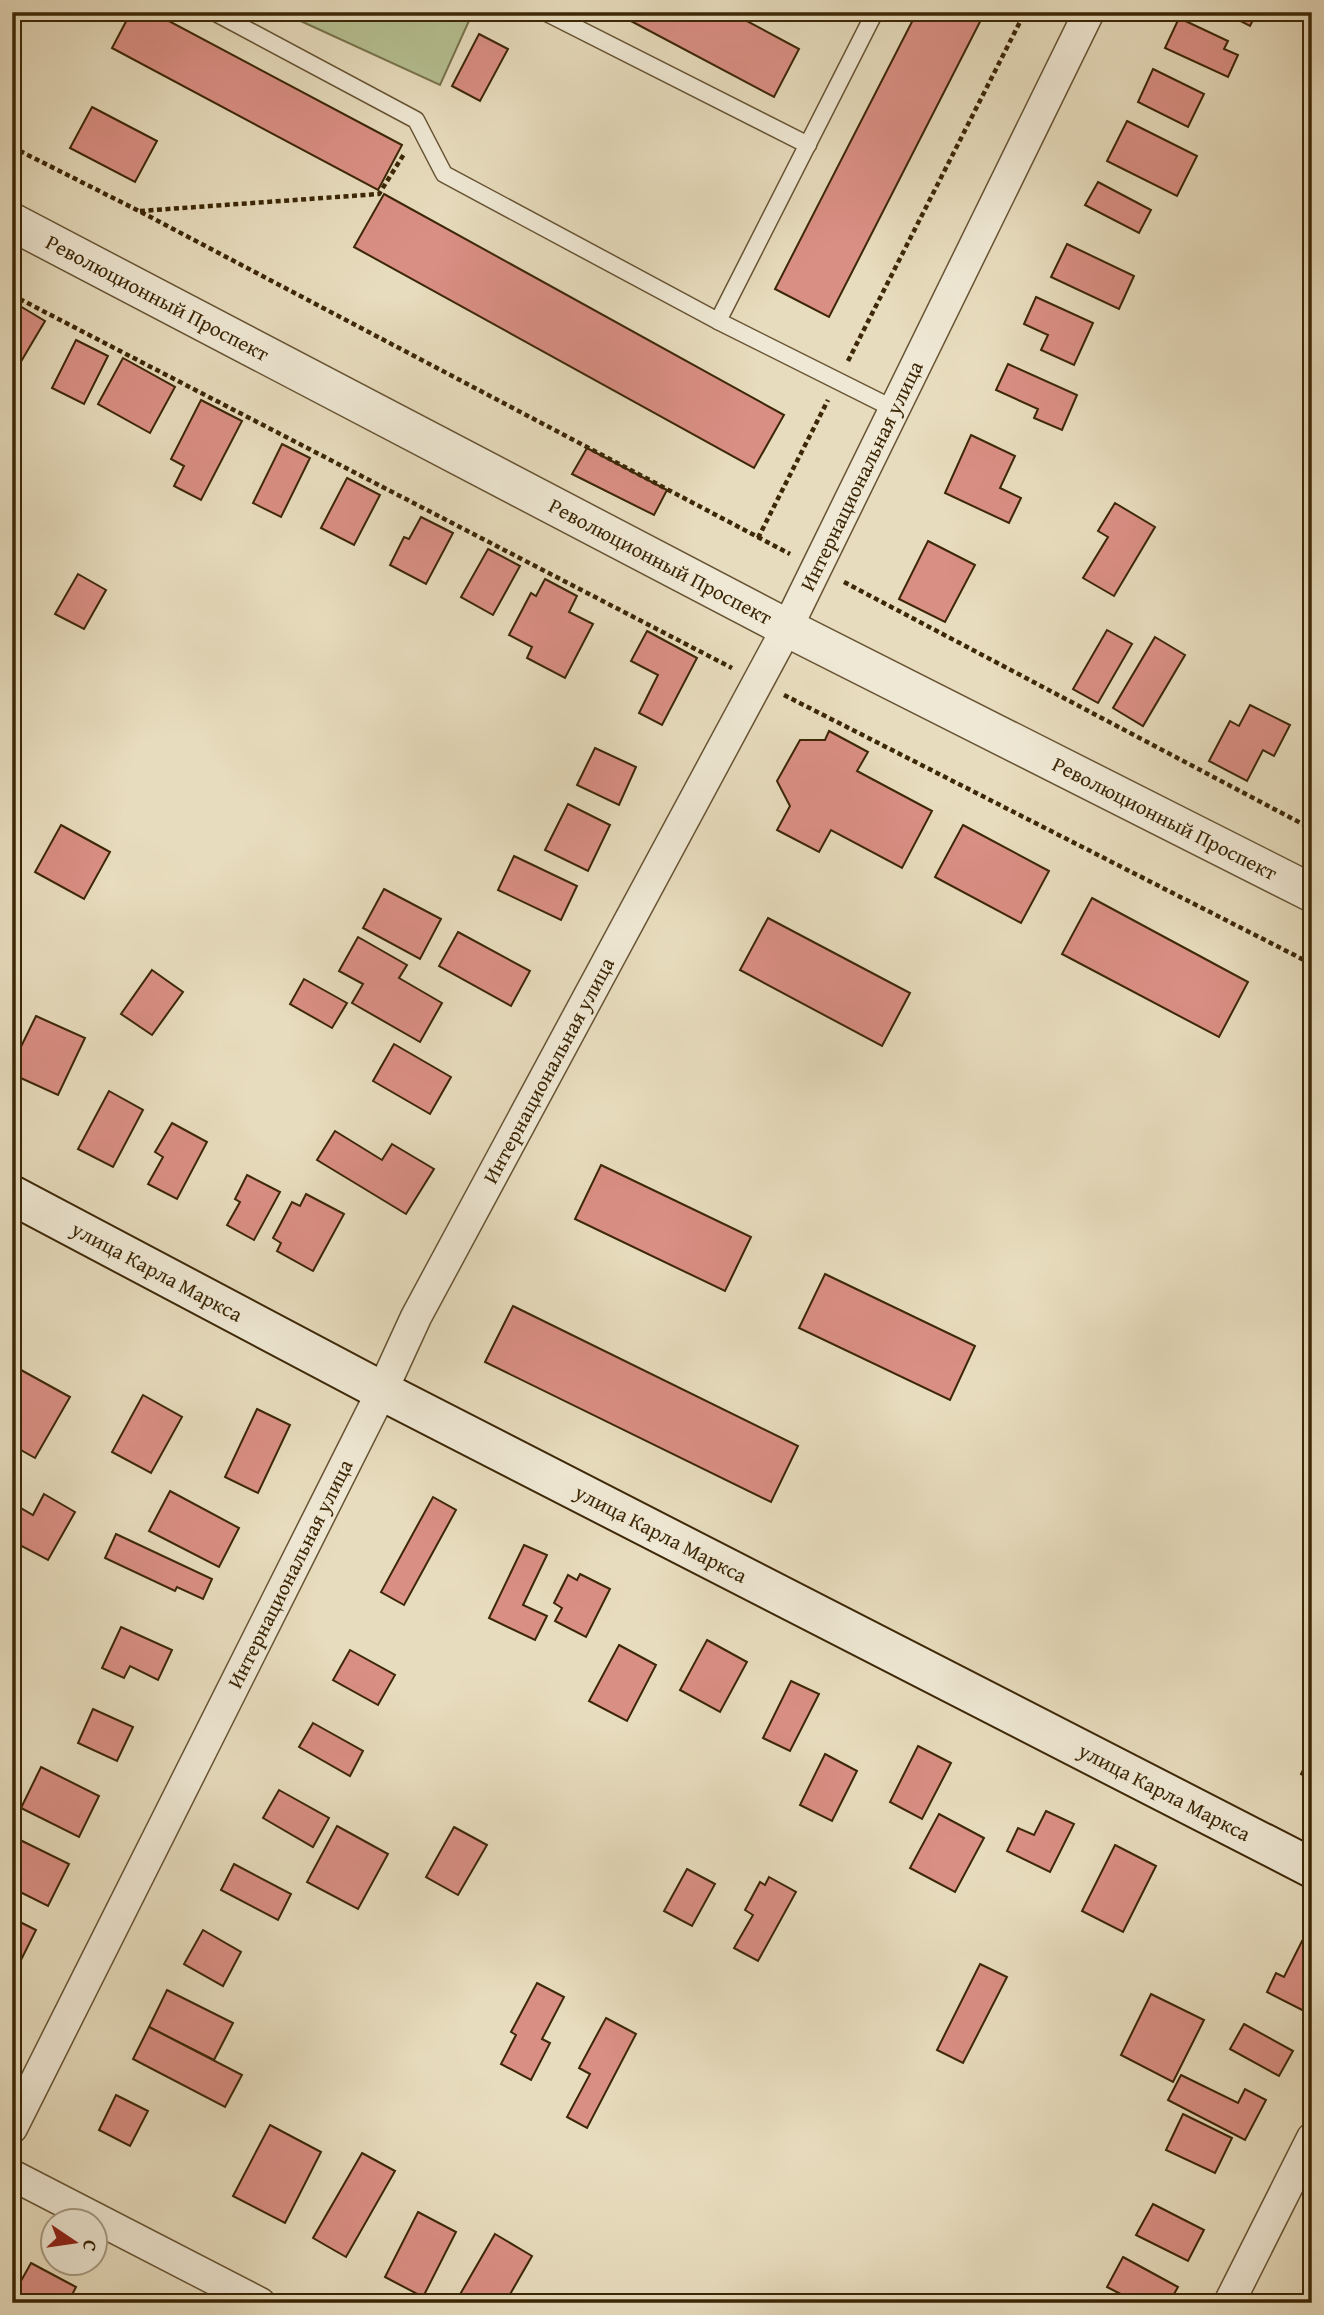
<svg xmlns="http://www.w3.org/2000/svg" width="1324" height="2315" font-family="'Gentium Book Plus',serif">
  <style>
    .green { fill: #b5c092; stroke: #78744c; stroke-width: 2 }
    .building { fill: #da8f84; stroke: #3c2706; stroke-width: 2 }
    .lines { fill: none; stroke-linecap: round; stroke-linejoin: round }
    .service-casing { stroke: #675434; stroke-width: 19 }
    .minor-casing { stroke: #675434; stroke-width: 33 }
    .tertiary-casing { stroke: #675434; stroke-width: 40 }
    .secondary-casing { stroke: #3c2706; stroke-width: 42 }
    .path { stroke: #3c2706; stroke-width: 4.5; stroke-dasharray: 5 3.5; stroke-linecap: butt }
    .service { stroke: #efe8d4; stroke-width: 16 }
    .minor { stroke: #efe8d4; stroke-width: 30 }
    .tertiary { stroke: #efe8d4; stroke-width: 37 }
    .secondary { stroke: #efe8d4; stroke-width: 38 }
    .labels { text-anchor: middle; stroke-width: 6; stroke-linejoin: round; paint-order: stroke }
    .street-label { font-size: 21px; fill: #3c2706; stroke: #efe8d4 }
  </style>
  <rect width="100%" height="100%" fill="#e7dcbd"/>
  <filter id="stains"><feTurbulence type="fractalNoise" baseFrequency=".00286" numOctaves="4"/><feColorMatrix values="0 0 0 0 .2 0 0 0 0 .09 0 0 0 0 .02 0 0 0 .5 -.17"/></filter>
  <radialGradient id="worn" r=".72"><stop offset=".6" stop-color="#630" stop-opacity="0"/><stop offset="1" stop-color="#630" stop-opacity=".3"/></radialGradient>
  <!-- green -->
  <polygon class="green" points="281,12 473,12 440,85"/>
  <!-- building -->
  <g class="building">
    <polygon points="131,12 152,12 402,145 378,190 112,48"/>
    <polygon points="614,12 730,12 799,49 774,97"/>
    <polygon points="917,12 985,12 829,317 775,289"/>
    <polygon points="1223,12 1257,12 1250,26"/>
    <polygon points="1179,18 1228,41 1224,49 1238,55 1228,77 1165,48"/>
    <polygon points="479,34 508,49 480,101 452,86"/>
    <polygon points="1153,69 1204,94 1188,127 1138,102"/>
    <polygon points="92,107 157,141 135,182 70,148"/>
    <polygon points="1127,121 1197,156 1177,196 1107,161"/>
    <polygon points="1098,182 1151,210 1139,233 1085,205"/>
    <polygon points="384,194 784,415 754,468 354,247"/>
    <polygon points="1067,244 1134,276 1119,309 1051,277"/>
    <polygon points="1036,297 1093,323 1074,365 1041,350 1048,335 1024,324"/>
    <polygon points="15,303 45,321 19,365 12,361 12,308"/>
    <polygon points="76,340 108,356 84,404 52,388"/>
    <polygon points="123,358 175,387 150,433 98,404"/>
    <polygon points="1008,364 1077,395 1062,430 1034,418 1038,409 996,390"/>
    <polygon points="201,400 242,421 201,500 174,486 184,466 171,459"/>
    <polygon points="971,435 1015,456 1000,488 1021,498 1009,523 945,493"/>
    <polygon points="282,444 310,458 281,517 253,503"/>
    <polygon points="587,448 667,490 654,515 572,474"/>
    <polygon points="347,478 380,495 354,545 321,528"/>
    <polygon points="1115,503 1155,527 1114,596 1083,578 1108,537 1098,531"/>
    <polygon points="421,517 453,533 426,584 390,565 404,537 409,539"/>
    <polygon points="928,541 975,565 945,622 899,599"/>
    <polygon points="488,549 520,566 493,615 461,597"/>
    <polygon points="78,574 106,590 84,629 55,614"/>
    <polygon points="545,579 577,596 569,612 593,624 565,678 527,658 532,647 509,635 531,593 536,596"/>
    <polygon points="1107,630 1132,644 1098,703 1073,689"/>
    <polygon points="647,631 697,658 662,725 639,713 658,675 631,661"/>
    <polygon points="1155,637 1185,655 1143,726 1113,708"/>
    <polygon points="1250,705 1290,725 1274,756 1263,750 1247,781 1209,761 1230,721 1239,726"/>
    <polygon points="829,731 868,752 857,771 932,811 902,868 831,830 819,852 777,830 790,806 777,781 800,740 825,740"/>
    <polygon points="595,748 636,767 619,805 577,785"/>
    <polygon points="568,804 610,825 588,871 545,850"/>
    <polygon points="61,825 110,852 84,899 35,872"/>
    <polygon points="963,825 1049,871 1021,923 935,877"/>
    <polygon points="514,856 577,886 561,920 498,890"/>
    <polygon points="384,889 441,919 420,959 363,928"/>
    <polygon points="1092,898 1248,982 1219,1037 1062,954"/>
    <polygon points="768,918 910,993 882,1046 740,970"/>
    <polygon points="458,932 530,971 511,1006 439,966"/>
    <polygon points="358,937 407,965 399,978 442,1003 420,1042 352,1003 363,984 339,971"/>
    <polygon points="152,970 183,992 152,1035 121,1014"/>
    <polygon points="304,979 347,1003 332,1028 290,1004"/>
    <polygon points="36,1016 85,1038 58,1095 12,1074 12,1065"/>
    <polygon points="394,1044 451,1077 430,1114 373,1081"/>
    <polygon points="109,1091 143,1110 113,1167 78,1149"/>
    <polygon points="172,1123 207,1142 177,1199 148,1184 163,1157 155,1152"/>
    <polygon points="335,1131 382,1160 392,1144 434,1169 406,1214 317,1160"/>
    <polygon points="601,1165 751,1237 725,1291 575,1219"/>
    <polygon points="247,1175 280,1192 254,1240 227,1225 240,1202 235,1199"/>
    <polygon points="306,1194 344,1214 313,1271 277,1251 281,1243 273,1238 292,1202 300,1206"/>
    <polygon points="825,1274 975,1346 950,1400 799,1328"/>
    <polygon points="513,1306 798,1446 771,1502 485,1362"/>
    <polygon points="12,1365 70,1397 35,1458 12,1445"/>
    <polygon points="143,1395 182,1417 151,1473 112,1452"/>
    <polygon points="257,1409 290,1425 258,1493 225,1477"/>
    <polygon points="170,1491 239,1528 219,1567 149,1531"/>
    <polygon points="44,1494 75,1512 48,1560 12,1541 12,1503 33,1515"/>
    <polygon points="433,1497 456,1510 404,1605 381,1592"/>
    <polygon points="116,1534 212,1579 203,1599 177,1587 175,1591 105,1558"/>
    <polygon points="524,1545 547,1555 523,1605 547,1616 535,1640 489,1618"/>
    <polygon points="580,1574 610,1589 586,1637 555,1621 562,1608 554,1603 568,1575 577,1580"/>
    <polygon points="121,1627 172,1650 158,1680 130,1666 124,1678 102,1668"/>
    <polygon points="707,1640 747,1662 720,1712 680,1690"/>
    <polygon points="619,1645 656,1665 627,1721 589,1701"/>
    <polygon points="350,1650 395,1675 378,1705 333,1680"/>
    <polygon points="791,1681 819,1694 790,1751 763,1738"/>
    <polygon points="93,1709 133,1727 117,1761 78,1743"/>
    <polygon points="313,1723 363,1751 350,1776 299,1747"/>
    <polygon points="918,1746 951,1763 922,1819 890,1802"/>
    <polygon points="1312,1752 1312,1780 1301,1774"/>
    <polygon points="825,1754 857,1771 832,1821 800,1805"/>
    <polygon points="41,1767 99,1796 79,1837 21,1808"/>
    <polygon points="279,1790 329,1818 313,1847 263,1818"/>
    <polygon points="1046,1811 1074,1824 1050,1872 1007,1851 1018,1828 1034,1835"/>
    <polygon points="939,1814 984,1838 955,1892 910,1868"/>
    <polygon points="337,1826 388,1854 358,1909 307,1882"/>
    <polygon points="454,1827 487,1845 458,1895 426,1877"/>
    <polygon points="12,1836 69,1864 48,1906 16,1890 21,1879 12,1875"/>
    <polygon points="1115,1845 1156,1866 1123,1932 1082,1911"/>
    <polygon points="234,1864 291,1894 278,1920 221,1890"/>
    <polygon points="687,1869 715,1884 692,1926 664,1911"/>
    <polygon points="769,1877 796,1892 758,1961 734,1948 753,1915 745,1910 760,1882 765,1885"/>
    <polygon points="12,1918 36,1930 18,1966 12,1963"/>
    <polygon points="203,1930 241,1952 223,1986 184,1964"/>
    <polygon points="1302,1941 1312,1946 1312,2015 1267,1992 1276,1973 1284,1977"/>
    <polygon points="980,1964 1007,1977 963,2063 937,2050"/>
    <polygon points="537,1983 564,1997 542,2039 550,2043 531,2080 501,2064 516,2035 511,2032"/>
    <polygon points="167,1990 233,2023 214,2060 149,2027"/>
    <polygon points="1151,1994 1204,2020 1173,2082 1121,2055"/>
    <polygon points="606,2018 636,2034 587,2128 567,2117 590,2074 579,2068"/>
    <polygon points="1244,2024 1293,2051 1279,2076 1230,2049"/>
    <polygon points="149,2027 242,2075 225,2107 133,2059"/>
    <polygon points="1181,2075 1238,2103 1245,2089 1266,2100 1245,2140 1168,2100"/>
    <polygon points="116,2095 148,2111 130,2146 99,2130"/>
    <polygon points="1183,2114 1232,2138 1215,2173 1166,2150"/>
    <polygon points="270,2125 321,2152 285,2223 233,2196"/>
    <polygon points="362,2153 395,2171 346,2257 313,2238"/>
    <polygon points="1153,2204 1204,2230 1188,2261 1136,2235"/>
    <polygon points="418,2212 456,2232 423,2297 385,2277"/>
    <polygon points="495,2234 532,2256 505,2303 455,2303"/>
    <polygon points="1123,2257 1178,2287 1169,2303 1138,2303 1107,2287"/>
    <polygon points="31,2263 76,2287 68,2303 12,2303 12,2297"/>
  </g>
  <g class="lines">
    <!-- service casing -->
    <g class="service-casing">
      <g id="service">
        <polyline points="214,12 416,120 444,174 718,321"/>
        <polyline points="545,12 808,145"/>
        <polyline points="875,12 718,321 894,409"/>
      </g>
    </g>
    <!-- minor casing -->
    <g class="minor-casing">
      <g id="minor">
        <path id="s1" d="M12,2128L382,1391L416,1317L787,628L1089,12"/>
        <polyline points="12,2175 260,2303"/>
        <polyline points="1229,2303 1312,2138"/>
      </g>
    </g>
    <!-- tertiary casing -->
    <g class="tertiary-casing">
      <g id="tertiary">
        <path id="s2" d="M12,222L787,628L1312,893"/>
      </g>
    </g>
    <!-- secondary casing -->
    <g class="secondary-casing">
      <g id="secondary">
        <path id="s3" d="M12,1195L382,1391L1312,1868"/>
      </g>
    </g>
    <!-- path -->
    <g class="path">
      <polyline points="12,147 139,211 790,554"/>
      <polyline points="140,211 379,194 404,154 406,155"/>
      <polyline points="12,295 732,668"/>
      <polyline points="848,361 1025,12"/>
      <polyline points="758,538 828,400"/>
      <polyline points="844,582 1312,829"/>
      <polyline points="784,695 1312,964"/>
    </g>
    <!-- service -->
    <use href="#service" class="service"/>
    <!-- minor -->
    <use href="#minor" class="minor"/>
    <!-- tertiary -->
    <use href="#tertiary" class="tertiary"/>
    <!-- secondary -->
    <use href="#secondary" class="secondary"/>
  </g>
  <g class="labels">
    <!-- street labels -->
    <g class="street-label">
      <text dy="7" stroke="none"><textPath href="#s2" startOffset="164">Революционный Проспект</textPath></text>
      <text dy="7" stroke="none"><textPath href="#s1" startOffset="1858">Интернациональная улица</textPath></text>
      <text dy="7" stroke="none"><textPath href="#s2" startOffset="732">Революционный Проспект</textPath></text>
      <text dy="7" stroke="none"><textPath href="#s2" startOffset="1298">Революционный Проспект</textPath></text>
      <text dy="7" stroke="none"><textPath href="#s1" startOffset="1186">Интернациональная улица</textPath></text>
      <text dy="7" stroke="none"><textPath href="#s3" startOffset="164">улица Карла Маркса</textPath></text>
      <text dy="7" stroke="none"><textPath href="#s3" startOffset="732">улица Карла Маркса</textPath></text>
      <text dy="7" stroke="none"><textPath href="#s1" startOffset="620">Интернациональная улица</textPath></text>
      <text dy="7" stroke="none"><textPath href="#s3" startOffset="1298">улица Карла Маркса</textPath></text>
    </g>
  </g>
  <!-- margin -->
  <rect width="1324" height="2315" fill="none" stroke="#e7dcbd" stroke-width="42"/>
  <rect x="14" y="14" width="1296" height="2287" fill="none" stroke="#3c2706" stroke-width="3.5"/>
  <rect x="21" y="21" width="1282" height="2273" fill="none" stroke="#3c2706" stroke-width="2"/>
  <!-- north arrow -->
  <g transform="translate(74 2242) rotate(103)"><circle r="33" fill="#efe8d4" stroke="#a79b82" stroke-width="2"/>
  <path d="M0-5L12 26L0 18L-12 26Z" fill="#8f2418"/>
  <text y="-10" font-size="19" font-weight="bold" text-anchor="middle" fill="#3c2706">С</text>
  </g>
  <rect width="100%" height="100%" filter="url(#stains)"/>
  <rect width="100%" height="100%" fill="url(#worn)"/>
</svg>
